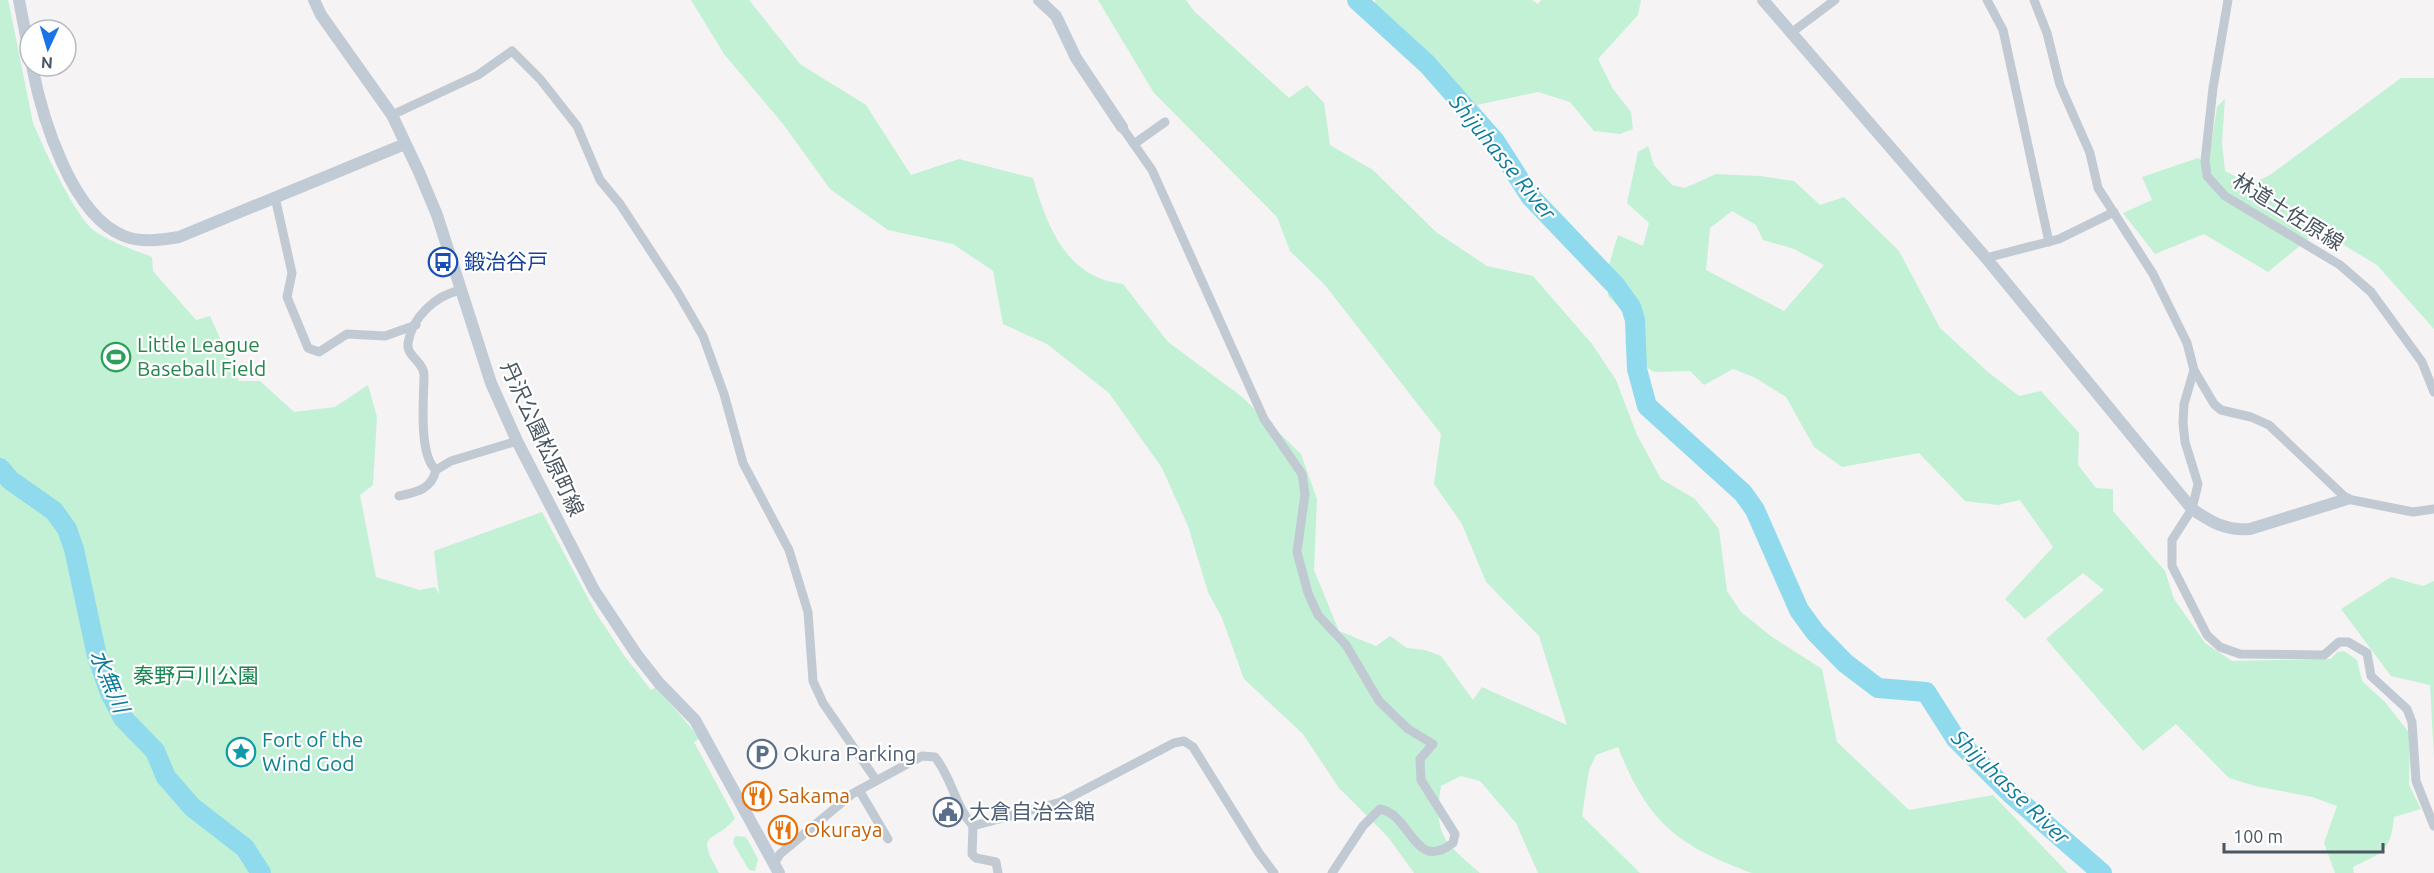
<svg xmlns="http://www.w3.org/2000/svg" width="2434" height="873" font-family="Ubuntu,'Noto Sans JP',sans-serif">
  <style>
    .green { fill: #c3f1d5; fill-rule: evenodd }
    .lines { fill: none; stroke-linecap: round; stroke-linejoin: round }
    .river { stroke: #90daee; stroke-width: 20 }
    .street { stroke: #c1cad2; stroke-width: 9 }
    .secondary { stroke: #c1cbd6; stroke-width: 12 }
    .labels { text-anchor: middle; stroke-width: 4.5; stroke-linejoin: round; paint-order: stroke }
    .street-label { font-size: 21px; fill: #4a5661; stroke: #fff }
    .transit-label { font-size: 21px; fill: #164399; stroke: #fff; text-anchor: start }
    .leisure-label { font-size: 21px; fill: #27864d; stroke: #fff; text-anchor: start }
    .park-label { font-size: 21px; fill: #17864f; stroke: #fff }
    .culture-label { font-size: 21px; fill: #0d838f; stroke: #fff; text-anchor: start }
    .service-label { font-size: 21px; fill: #4e5e75; stroke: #fff; text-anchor: start }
    .food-label { font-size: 21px; fill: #c56008; stroke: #fff; text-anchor: start }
    .water-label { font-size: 22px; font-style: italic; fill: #0c7c9b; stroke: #fff }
  </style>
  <rect width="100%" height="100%" fill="#f5f3f3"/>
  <!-- green -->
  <g class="green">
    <path d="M0,0H8L9,4L33,123C43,147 76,219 96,232C113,243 134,250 152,257L153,271L196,320L210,316L239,381H260L294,412L335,407L368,385L377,417L373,485L360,495L376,577L420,590L435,587L439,594L434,551L542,512L596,613L623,654L651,690L656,687L700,738L694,742L735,818C715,845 693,828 719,873H0Z"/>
    <path d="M691,0H749L800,64L866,105L911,175L959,159L1033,178C1047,226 1066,278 1123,284L1168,342L1241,396L1301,454L1317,499L1314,570L1339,631L1376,646L1390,636L1407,648L1425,650L1441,656L1473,700L1482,687L1567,725L1539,636L1486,582L1462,524L1434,484L1441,434L1325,285L1290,251L1277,217L1154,93L1098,0H1186L1194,11L1289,98L1307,85L1324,103L1330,145L1373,170L1436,232L1487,266L1533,276L1592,344L1616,380L1637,435L1661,479L1695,499L1719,529L1727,591L1741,612L1772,637L1822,669L1837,742L1909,810L1993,795L2068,873H1752C1677,846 1647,821 1618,747L1596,755L1589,770L1582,816L1640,873H1538L1516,823L1480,781L1461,776L1441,786C1433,835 1444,842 1480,873H1414L1388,837L1339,788L1303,734L1244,679L1222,618L1208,592L1188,526L1162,468L1109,393L1047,344L1003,324L993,271L953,244L888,230L830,189L783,124L724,54Z"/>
    <polygon points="1375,0 1532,0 1538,4 1541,0 1641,0 1638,15 1598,59 1613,89 1631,112 1633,129 1620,134 1594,131 1570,102 1538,92 1477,105 1397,23 1375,5"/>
    <polygon points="2401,78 2434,78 2434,329 2377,265 2319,230 2268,272 2204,234 2155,254 2123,213 2152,200 2142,177 2198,158 2208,165 2217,107 2225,99 2222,143 2225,171 2251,184 2270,175"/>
    <path d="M1648,146L1654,165L1672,185L1685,188L1716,174L1760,176L1794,181L1820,205L1844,197L1899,251L1940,328L1988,372L2019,396L2041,391L2079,433L2078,465L2096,488L2113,489V511L2165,571L2174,599L2205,643L2232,661L2331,659L2337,652L2344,651L2357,660L2362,681L2385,702L2410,734L2409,785L2421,809L2394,817C2391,851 2382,853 2353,867L2354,873H2335L2324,843L2337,806L2312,797L2255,786L2229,778L2176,724L2143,751L2046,639L2104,590L2083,573L2025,619L2005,599L2053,547L2020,500L1998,505L1965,501L1919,453L1842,467L1814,447L1786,397L1754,377L1733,369L1704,385L1690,371L1654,372L1629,356L1625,342L1640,325V314L1620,308L1608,296V268L1618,235L1643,246L1649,223L1627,203L1638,152ZM1732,211L1756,225L1763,240L1794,249L1824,265L1784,311L1706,270L1710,228Z"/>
    <polygon points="2391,577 2423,586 2434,581 2434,757 2430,685 2391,676 2341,609"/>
    <polygon points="735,836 746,837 758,859 755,871 749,870 733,843"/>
  </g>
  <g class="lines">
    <!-- river -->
    <g class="river">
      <polyline points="1357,0 1427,64 1495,141 1530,196 1616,286 1631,307 1635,320 1637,369 1647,406 1743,493 1755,510 1799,610 1815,632 1845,663 1878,688 1926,692 1956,739 2011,794 2102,873"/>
      <polyline points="0,468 10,480 54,511 67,529 74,549 97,656 110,693 123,718 155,751 166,777 192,807 245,848 261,873"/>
    </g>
    <!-- street -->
    <g class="street">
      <polyline points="1987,0 2003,30 2049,242"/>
      <polyline points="2034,0 2047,33 2060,85 2090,153 2098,188 2153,274 2187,343 2194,370 2184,404 2183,423 2185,442 2198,484 2192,509 2172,540 2172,566 2207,635 2220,647 2240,654 2324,655 2339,642 2348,642 2367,653 2371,676 2407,709 2412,722 2416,781 2434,826"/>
      <polyline points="2228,0 2213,88 2205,161 2207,176 2225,196 2340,265 2371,292 2422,362 2434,392"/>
      <polyline points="1791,33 1835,0"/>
      <polyline points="392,115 478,75 512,51 540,79 577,126 600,180 620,204 677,291 703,336 724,394 743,463 789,550 808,612 813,681 823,703 876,780"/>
      <path d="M1122,127L1152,170L1264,419L1302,474L1305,494L1297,552L1308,593L1318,615L1346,645L1379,701L1408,729L1433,744L1420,759L1421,780L1455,834L1453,843C1414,873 1412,815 1380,809L1363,826L1332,873"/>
      <polyline points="1134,144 1165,122"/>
      <polyline points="275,197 292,273 287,297 308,348 319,352 347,334 385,336 416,325"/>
      <polyline points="1986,258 2059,239 2114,212"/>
      <polyline points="2194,370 2214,404 2221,410 2251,417 2269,425 2347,499 2413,512 2434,509"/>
      <path d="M436,470C418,455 424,397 424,375C424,362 406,356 408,343C412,317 436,295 461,290"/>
      <path d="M399,496C417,492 431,490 436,470L451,461L517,441"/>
      <polyline points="859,790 888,839"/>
      <polyline points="973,826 1061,802 1174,743 1184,741 1193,747 1259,853 1274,873"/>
      <path d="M774,864L780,854L852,794L922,756L935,757C952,778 955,806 973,826L972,854L976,858L996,862L998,873"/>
    </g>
    <!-- secondary -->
    <g class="secondary">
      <polyline points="19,0 30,57"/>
      <polyline points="314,0 321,15 392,115 419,172 437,215 491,383 517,441 594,590 637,655 659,683 695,720 779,873"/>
      <polyline points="1039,0 1056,16 1076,58 1122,127"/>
      <path d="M1763,0L1986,258L2192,509C2211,522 2226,531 2250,529L2347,499"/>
      <path d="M32,66C42,117 71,215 124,236C141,243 162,240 179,237L405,144"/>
    </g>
  </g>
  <!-- icons -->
  <defs>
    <g id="bus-ring" transform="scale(1.5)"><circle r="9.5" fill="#fff" stroke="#1a4fb4" stroke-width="1.5"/><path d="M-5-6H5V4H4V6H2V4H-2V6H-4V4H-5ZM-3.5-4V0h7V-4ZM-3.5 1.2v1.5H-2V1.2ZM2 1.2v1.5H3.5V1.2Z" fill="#1a4fb4"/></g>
    <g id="stadium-ring" transform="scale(1.5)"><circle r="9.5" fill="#fff" stroke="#2e9e5b" stroke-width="1.5"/><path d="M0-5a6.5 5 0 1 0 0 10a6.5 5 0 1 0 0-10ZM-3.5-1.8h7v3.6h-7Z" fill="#2e9e5b"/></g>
    <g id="sight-ring" transform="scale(1.5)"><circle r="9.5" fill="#fff" stroke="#0f9aa8" stroke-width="1.5"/><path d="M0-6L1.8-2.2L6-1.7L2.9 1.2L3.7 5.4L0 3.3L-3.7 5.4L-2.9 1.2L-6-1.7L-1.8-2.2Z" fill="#0f9aa8"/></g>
    <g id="parking-ring" transform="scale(1.5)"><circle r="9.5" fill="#fff" stroke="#5c6f8a" stroke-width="1.5"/><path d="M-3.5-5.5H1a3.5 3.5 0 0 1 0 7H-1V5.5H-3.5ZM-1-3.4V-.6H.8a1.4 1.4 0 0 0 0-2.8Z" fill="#5c6f8a"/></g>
    <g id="restaurant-ring" transform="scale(1.5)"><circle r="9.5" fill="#fff" stroke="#e8710a" stroke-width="1.5"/><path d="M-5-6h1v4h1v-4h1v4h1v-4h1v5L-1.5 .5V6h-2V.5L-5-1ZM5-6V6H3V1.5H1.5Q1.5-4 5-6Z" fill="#e8710a"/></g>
    <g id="civic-ring" transform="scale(1.5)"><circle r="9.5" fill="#fff" stroke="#5c6f8a" stroke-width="1.5"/><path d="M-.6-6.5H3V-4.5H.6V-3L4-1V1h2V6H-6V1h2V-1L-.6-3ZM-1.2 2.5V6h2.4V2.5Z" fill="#5c6f8a"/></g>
  </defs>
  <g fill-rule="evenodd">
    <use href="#bus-ring" x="443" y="262"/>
    <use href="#stadium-ring" x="116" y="357"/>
    <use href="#sight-ring" x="241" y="752"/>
    <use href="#parking-ring" x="762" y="754"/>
    <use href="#restaurant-ring" x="757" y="796"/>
    <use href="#civic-ring" x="948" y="812"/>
    <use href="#restaurant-ring" x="783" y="830"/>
  </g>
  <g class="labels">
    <!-- street labels -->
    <g class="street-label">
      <text transform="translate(2288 212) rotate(32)" y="7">林道土佐原線</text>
      <text transform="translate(542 439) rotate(65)" y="7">丹沢公園松原町線</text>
    </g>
    <!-- transit labels -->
    <g class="transit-label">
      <text x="464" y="269">鍛治谷戸</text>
    </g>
    <!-- leisure labels -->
    <g class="leisure-label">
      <text x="137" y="352">Little League<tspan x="137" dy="24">Baseball Field</tspan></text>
    </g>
    <!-- park labels -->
    <g class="park-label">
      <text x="196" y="683">秦野戸川公園</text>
    </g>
    <!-- culture labels -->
    <g class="culture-label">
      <text x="262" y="747">Fort of the<tspan x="262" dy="24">Wind God</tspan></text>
    </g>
    <!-- service labels -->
    <g class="service-label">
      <text x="783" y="761">Okura Parking</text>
      <text x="969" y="819">大倉自治会館</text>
    </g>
    <!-- food labels -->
    <g class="food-label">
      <text x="778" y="803">Sakama</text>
      <text x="804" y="837">Okuraya</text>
    </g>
    <!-- water labels -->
    <g class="water-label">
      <text transform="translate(1503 157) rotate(51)" y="8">Shijuhasse River</text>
      <text transform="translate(110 681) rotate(67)" y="8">水無川</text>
      <text transform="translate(2011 787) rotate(44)" y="8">Shijuhasse River</text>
    </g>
  </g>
  <!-- north arrow -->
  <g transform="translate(48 48) rotate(184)"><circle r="28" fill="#ffffff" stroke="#b7bbc0" stroke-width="1.5"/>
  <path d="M0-4.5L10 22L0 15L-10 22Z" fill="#1a73e8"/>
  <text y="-9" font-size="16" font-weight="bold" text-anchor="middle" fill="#4a5661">N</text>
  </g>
  <!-- scale -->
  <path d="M2224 843v9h159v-9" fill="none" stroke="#4a5661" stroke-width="3"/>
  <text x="2233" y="843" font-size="18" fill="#4a5661" stroke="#ffffff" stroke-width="4.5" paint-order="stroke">100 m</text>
</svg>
